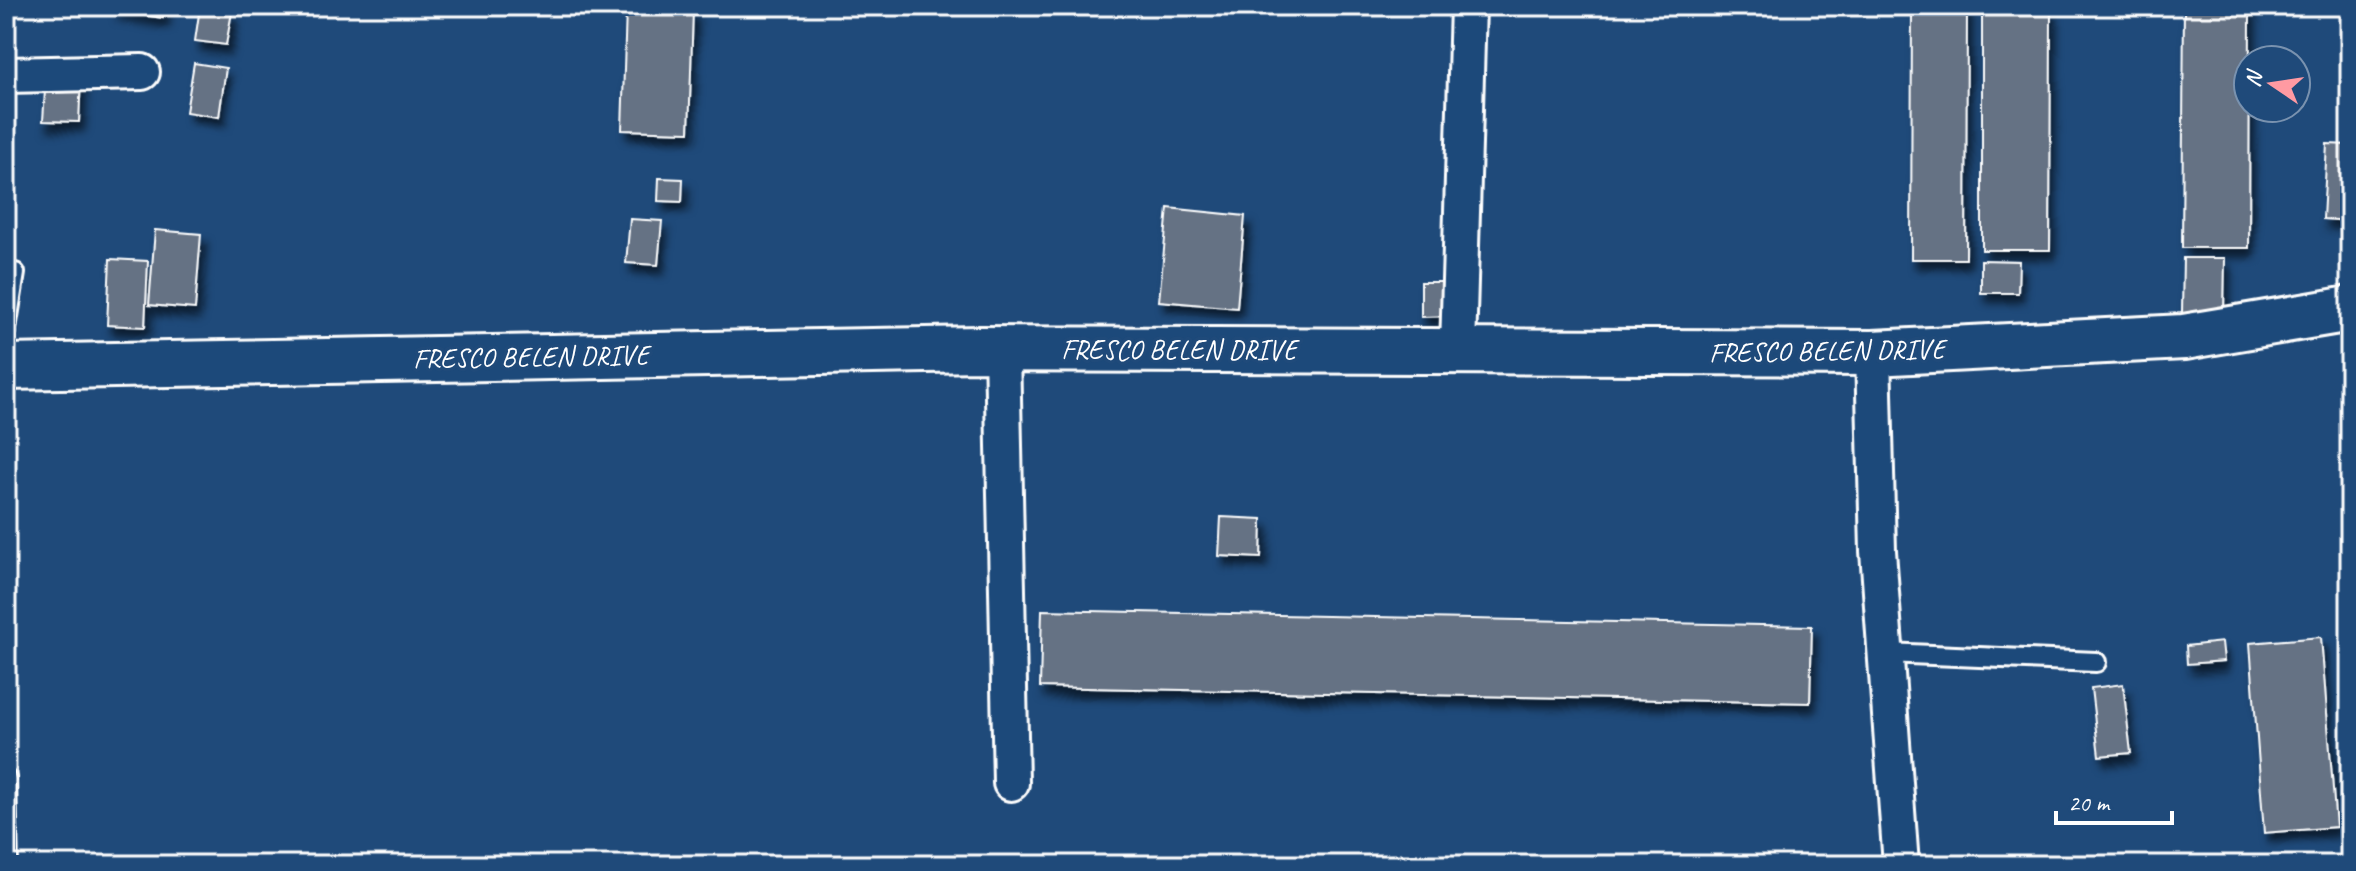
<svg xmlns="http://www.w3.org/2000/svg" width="2356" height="871" font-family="Caveat,sans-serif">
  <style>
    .building { fill: #657284; stroke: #fff; stroke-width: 2; filter: url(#shadow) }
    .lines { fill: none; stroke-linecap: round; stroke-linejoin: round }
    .lane-casing { stroke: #fff; stroke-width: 24 }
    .street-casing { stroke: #fff; stroke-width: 40 }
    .secondary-casing { stroke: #fff; stroke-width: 50 }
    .lane { stroke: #1f4a7a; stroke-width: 18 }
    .street { stroke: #1f4a7a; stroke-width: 34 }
    .secondary { stroke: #1f4a7a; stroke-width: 44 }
    .labels { text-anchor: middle; stroke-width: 7; stroke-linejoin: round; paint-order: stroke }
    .street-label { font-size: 28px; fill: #fff; stroke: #1f4a7a }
  </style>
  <defs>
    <filter id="shadow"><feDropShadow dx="5" dy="9" stdDeviation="4" flood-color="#0009"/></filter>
  </defs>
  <rect width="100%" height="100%" fill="#1f4a7a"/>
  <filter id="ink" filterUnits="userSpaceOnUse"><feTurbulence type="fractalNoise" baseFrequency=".0125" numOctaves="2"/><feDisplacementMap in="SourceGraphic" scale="16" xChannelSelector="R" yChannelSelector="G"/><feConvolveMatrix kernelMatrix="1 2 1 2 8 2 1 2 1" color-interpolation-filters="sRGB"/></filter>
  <g filter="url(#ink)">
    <!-- building -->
    <g class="building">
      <polygon points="114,6 165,6 163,18 113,10"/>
      <polygon points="1912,6 1967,6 1966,259 1911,259"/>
      <polygon points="2184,6 2250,6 2249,248 2182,248"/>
      <polygon points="200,7 232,12 226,45 195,41"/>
      <polygon points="1982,8 2051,9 2050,250 1982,250"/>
      <polygon points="626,9 693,10 689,132 622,130"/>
      <polygon points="194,63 226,68 219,117 186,112"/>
      <polygon points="46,75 81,77 79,122 43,121"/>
      <polygon points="2327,144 2350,145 2350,221 2323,219"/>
      <polygon points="659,178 683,179 682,202 658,201"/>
      <polygon points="1168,208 1245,216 1237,308 1159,301"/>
      <polygon points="630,219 662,221 658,265 626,263"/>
      <polygon points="155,230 201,234 195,309 149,305"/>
      <polygon points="2183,258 2225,258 2224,313 2182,313"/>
      <polygon points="110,259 148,261 145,327 107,325"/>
      <polygon points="1981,260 2019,261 2018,293 1981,293"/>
      <polygon points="1421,282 1450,282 1451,316 1421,317"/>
      <polygon points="1221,517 1262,519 1261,558 1219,556"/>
      <polygon points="1042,610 1812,626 1810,703 1040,687"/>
      <polygon points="2321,637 2336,827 2264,833 2250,643"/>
      <polygon points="2222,642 2224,661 2187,664 2186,646"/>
      <polygon points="2123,684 2131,753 2099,756 2091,688"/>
    </g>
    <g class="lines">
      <!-- lane casing -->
      <g class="lane-casing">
        <g id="lane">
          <polyline points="6,329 15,273"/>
          <polyline points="1886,653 2096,662"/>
          <polyline points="6,779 8,865"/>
        </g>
      </g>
      <!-- street casing -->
      <g class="street-casing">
        <g id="street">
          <polyline points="6,75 142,72"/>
          <polyline points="1002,349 1011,783"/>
          <polyline points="1458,349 1468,6"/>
          <polyline points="1873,353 1878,551 1901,865"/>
        </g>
      </g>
      <!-- secondary casing -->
      <g class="secondary-casing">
        <polyline id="secondary" points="6,367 979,349 1873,353 2184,337 2350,309"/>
      </g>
      <!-- lane -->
      <use href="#lane" class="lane"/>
      <!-- street -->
      <use href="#street" class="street"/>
      <!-- secondary -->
      <use href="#secondary" class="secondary"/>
    </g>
  </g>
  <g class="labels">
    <!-- street labels -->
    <g class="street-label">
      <text x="1179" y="359">FRESCO BELEN DRIVE</text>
      <text transform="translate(1827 350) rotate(-1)" y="10">FRESCO BELEN DRIVE</text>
      <text transform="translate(531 356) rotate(-1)" y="10">FRESCO BELEN DRIVE</text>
    </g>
  </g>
  <!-- margin -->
  <rect width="2356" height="871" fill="none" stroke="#1f4a7a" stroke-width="32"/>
  <rect x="16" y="16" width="2324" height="839" fill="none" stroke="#fff" stroke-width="3" filter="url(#ink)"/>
  <!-- north arrow -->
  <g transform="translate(2272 84) rotate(283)"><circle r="38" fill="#1f4a7a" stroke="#7992af" stroke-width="2"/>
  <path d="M0-6L14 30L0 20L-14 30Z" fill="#ff9aa2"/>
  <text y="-12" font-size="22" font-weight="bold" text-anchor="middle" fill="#ffffff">N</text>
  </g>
  <!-- scale -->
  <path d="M2056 811v12h116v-12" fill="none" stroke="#ffffff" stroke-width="4"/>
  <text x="2068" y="811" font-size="24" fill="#ffffff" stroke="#1f4a7a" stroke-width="6" paint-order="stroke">20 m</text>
</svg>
